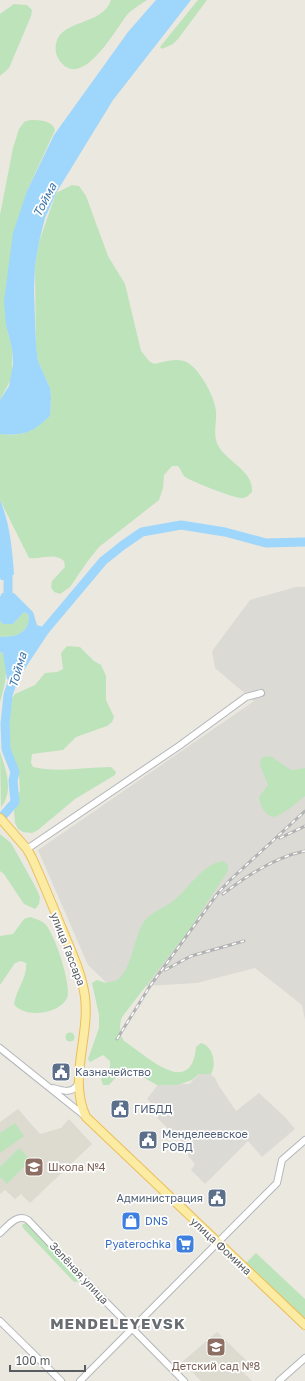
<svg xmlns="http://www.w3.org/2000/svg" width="305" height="1381" font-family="'Golos Text',sans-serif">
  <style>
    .industrial { fill: #dcdad4 }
    .education { fill: #dddad0 }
    .green { fill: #bde3bb }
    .water { fill: #9ed6fc }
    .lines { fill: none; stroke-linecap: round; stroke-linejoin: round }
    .river { stroke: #9ed6fc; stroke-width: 9 }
    .minor-casing { stroke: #b2b6ba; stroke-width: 8 }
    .major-casing { stroke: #edbe57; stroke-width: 10 }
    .minor { stroke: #fff; stroke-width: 6 }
    .major { stroke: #fceba3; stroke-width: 8 }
    .rail-casing { stroke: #b1b2b2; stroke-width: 3 }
    .rail { stroke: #fff; stroke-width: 1.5; stroke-dasharray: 4.5; stroke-linecap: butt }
    .labels { text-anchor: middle; stroke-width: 3.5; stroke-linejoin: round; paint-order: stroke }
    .street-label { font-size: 11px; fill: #585c60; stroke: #fff }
    .service-label { font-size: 11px; fill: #4e5e75; stroke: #fff; text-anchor: start }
    .education-label { font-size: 11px; fill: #785e54; stroke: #fff; text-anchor: start }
    .shop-label { font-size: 11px; fill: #366cbe; stroke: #fff; text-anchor: start }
    .water-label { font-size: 12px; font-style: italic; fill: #3d77ad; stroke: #fff }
    .district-label { font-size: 15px; font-weight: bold; letter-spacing: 1px; fill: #696e72; stroke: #fff }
  </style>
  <rect width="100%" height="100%" fill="#ebe8df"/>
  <!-- industrial -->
  <g class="industrial">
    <polygon points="296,587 305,587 305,1020 302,1005 255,968 197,983 112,988 88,965 38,850 254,701 215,668 212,651 250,600"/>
    <polygon points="205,1069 215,1078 219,1086 236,1111 259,1093 285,1117 295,1129 262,1157 248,1141 205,1184 191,1170 195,1164 189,1157 186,1146 157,1118 161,1113 147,1099 160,1082 189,1084"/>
  </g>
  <!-- education -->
  <g class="education">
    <polygon points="18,1109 40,1134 61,1128 69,1119 92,1144 30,1203 21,1194 15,1199 5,1190 0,1194 0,1122"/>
    <polygon points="217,1332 250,1364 243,1372 252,1381 201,1381 182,1362"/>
  </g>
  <!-- green -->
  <g class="green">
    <path d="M111,0H147C140,5 132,9 127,15C115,30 82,91 60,61C56,56 55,50 56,44C60,19 103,26 111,0Z"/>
    <polygon points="198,0 207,0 178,39 173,44 162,49 160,47"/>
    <polygon points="14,4 27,5 32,10 31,16 9,68 0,76 0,14"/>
    <path d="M30,120C39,120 52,120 55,130L27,191L6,325L12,349V377L0,400V215L13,148L19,129L24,122Z"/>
    <path d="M72,185L79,186L86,196L108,256L125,284L141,351L149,361L154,364C164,362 174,358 184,361C198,365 215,397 216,411C217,423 212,436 219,447C228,462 254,472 252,492C249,495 246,498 242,498C236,499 187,480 184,476C182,473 181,470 178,466H172L164,475L163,488L159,500L99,547L87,562L70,587L60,594L54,592L51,587L52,581L65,567L64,561C54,552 41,560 29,558L0,500V434C23,437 33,432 50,416L51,397L50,388L38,361L36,345L35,266L39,242L56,193Z"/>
    <path d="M24,612L28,614C31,622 25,632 17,635C12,637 5,636 0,637V621L3,624H13Z"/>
    <path d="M67,646L80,647L94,661L101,665L106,676V700L114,717L112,722L107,726L76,737L63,750L32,754L31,763L33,767C59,773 85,767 111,767L116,772L115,775L75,799L38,830L32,833L23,832L18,829L15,823L14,811L20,790L19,775L10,747L8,710L10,701L15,694L35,685L45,673L57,672L63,669L61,653Z"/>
    <path d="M0,652L3,653C9,672 5,684 0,702Z"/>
    <path d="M0,752C6,770 14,791 1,807Z"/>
    <path d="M266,756L272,757L291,770L305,768V796L289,809L275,817C265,816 260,806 259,797L268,785L260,765L261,759Z"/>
    <polygon points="0,834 11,843 35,886 40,897 39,904 35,909 24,904 4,874 0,871"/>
    <path d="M223,861L228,865V871L189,930L122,1017C119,1025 119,1034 124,1041C146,1055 191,1100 196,1047L201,1043C213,1046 217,1064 211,1074H199L192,1080L177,1085H157L141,1076L122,1073L117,1076L109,1085H103L101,1079L110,1067V1061L103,1055L90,1062L88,1059L99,1028V1015L92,983L97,980L106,983L118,980C133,965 133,941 143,923C149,913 164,908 173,901C188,890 203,863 223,861Z"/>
    <path d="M30,917C35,919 42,920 46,925C55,935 72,986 67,998C60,1014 24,1019 14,1004C16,990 28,976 26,963L21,961L15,963L0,985V936L13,934L24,919Z"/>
    <circle cx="70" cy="1037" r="4.5"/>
    <polygon points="15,1123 24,1136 0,1153 0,1133"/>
    <polygon points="19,1148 31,1160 7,1184 0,1177 0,1167"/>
    <polygon points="27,1222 80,1278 80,1281 74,1282 23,1228 22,1225"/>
    <polygon points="256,1253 305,1299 305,1322 245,1264"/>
  </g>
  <!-- water -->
  <g class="water">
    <path d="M156,0H191L113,100L56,193L45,218L39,242L35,266L34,291L36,345L38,361L50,388L51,397L50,416C32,433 24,436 0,434V400L9,386L13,364L12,349L6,325L4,301L13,233L27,191L54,135L128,32Z"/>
    <path d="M0,500C10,524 12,548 14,574L8,580H1L0,578Z"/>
    <path d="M2,593H14L33,612L37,625L46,628L49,632L16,682L7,679L3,653L0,652V637C5,636 12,637 17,635C25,632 31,622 28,614L24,612L13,624H3L0,621V597Z"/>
  </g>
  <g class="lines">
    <!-- river -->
    <g class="river">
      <polyline points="0,552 8,572 8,599 13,602"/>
      <polyline points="40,636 103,561 123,545 142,532 181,525 225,532 266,543 305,542"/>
      <polyline points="0,819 15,802 13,781 15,772 6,749 5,724 8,695 16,671"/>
    </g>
    <!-- minor casing -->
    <g class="minor-casing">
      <g id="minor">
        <polyline points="27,849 179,746 246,697 261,693"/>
        <polyline points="0,1048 86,1117"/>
        <path d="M53,1088C63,1091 72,1094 78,1084"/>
        <path d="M0,1233C8,1226 17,1213 28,1220L105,1301L184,1381"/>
        <polyline points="0,1321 61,1381"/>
        <polyline points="80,1381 277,1183 282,1160 305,1140"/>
        <polyline points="279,1381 305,1358"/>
      </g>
    </g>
    <!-- major casing -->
    <g class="major-casing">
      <path id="major" d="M0,818L27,849L32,858C43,882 53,907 63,931C72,953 82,974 85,997C90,1037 68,1079 86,1117L305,1325"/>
    </g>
    <!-- minor -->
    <use href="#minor" class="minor"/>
    <!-- major -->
    <use href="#major" class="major"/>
    <!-- rail casing -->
    <g class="rail-casing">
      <g id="rail">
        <polyline points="280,838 305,826"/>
        <path d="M223,894C246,876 276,857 305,851"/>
        <polyline points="165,970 191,956 244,941"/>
        <polyline points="117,1039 150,986 218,893 229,881 305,811"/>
      </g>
    </g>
    <!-- rail -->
    <use href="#rail" class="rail"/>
  </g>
  <!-- icons -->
  <defs>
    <g id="civic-square" transform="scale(1)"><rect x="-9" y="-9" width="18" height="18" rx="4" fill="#5c6f8a" stroke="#fff"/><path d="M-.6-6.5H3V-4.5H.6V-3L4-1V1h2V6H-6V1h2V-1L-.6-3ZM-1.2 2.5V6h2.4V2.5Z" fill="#fff"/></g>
    <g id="school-square" transform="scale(1)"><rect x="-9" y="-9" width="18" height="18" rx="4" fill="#8d6e63" stroke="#fff"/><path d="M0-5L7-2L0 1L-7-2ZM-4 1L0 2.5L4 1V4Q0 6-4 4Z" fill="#fff"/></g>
    <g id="shop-square" transform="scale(1)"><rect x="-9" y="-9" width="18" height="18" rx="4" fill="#3f7fe0" stroke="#fff"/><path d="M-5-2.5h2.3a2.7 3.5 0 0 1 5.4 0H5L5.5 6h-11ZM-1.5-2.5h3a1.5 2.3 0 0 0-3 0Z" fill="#fff"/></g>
    <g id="supermarket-square" transform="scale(1)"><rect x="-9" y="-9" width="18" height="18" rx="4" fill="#3f7fe0" stroke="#fff"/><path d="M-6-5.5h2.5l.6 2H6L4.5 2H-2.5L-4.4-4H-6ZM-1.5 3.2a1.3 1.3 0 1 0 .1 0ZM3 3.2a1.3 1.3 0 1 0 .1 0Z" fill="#fff"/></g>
  </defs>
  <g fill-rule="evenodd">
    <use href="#civic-square" x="61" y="1072"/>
    <use href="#civic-square" x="120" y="1109"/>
    <use href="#civic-square" x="148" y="1140"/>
    <use href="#school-square" x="34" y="1167"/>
    <use href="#civic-square" x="217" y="1198"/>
    <use href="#shop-square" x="131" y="1221"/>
    <use href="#supermarket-square" x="185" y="1244"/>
    <use href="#school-square" x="216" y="1347"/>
  </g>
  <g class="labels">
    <!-- street labels -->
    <g class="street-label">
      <text transform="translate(68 949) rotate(69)" y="4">улица Гассара</text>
      <text transform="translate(221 1246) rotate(43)" y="4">улица Фомина</text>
      <text transform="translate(79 1273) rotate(47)" y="4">Зелёная улица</text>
    </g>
    <!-- service labels -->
    <g class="service-label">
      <text x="75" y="1076">Казначейство</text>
      <text x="134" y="1113">ГИБДД</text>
      <text x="162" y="1138">Менделеевское<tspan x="162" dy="13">РОВД</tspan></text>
      <text x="203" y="1202" text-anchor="end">Администрация</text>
    </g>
    <!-- education labels -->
    <g class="education-label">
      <text x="48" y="1171">Школа №4</text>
      <text x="216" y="1370" text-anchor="middle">Детский сад №8</text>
    </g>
    <!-- shop labels -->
    <g class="shop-label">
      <text x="145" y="1225">DNS</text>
      <text x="171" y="1248" text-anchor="end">Pyaterochka</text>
    </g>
    <!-- water labels -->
    <g class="water-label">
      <text transform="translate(45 200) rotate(-62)" y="4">Тойма</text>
      <text transform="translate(18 670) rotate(-74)" y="4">Тойма</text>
    </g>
    <!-- district labels -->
    <g class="district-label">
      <text x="118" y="1329">MENDELEYEVSK</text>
    </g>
  </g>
  <!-- scale -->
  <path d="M10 1365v6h75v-6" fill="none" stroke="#585c60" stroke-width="2"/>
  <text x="16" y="1365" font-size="12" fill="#585c60" stroke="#ffffff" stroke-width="3" paint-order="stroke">100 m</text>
</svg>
